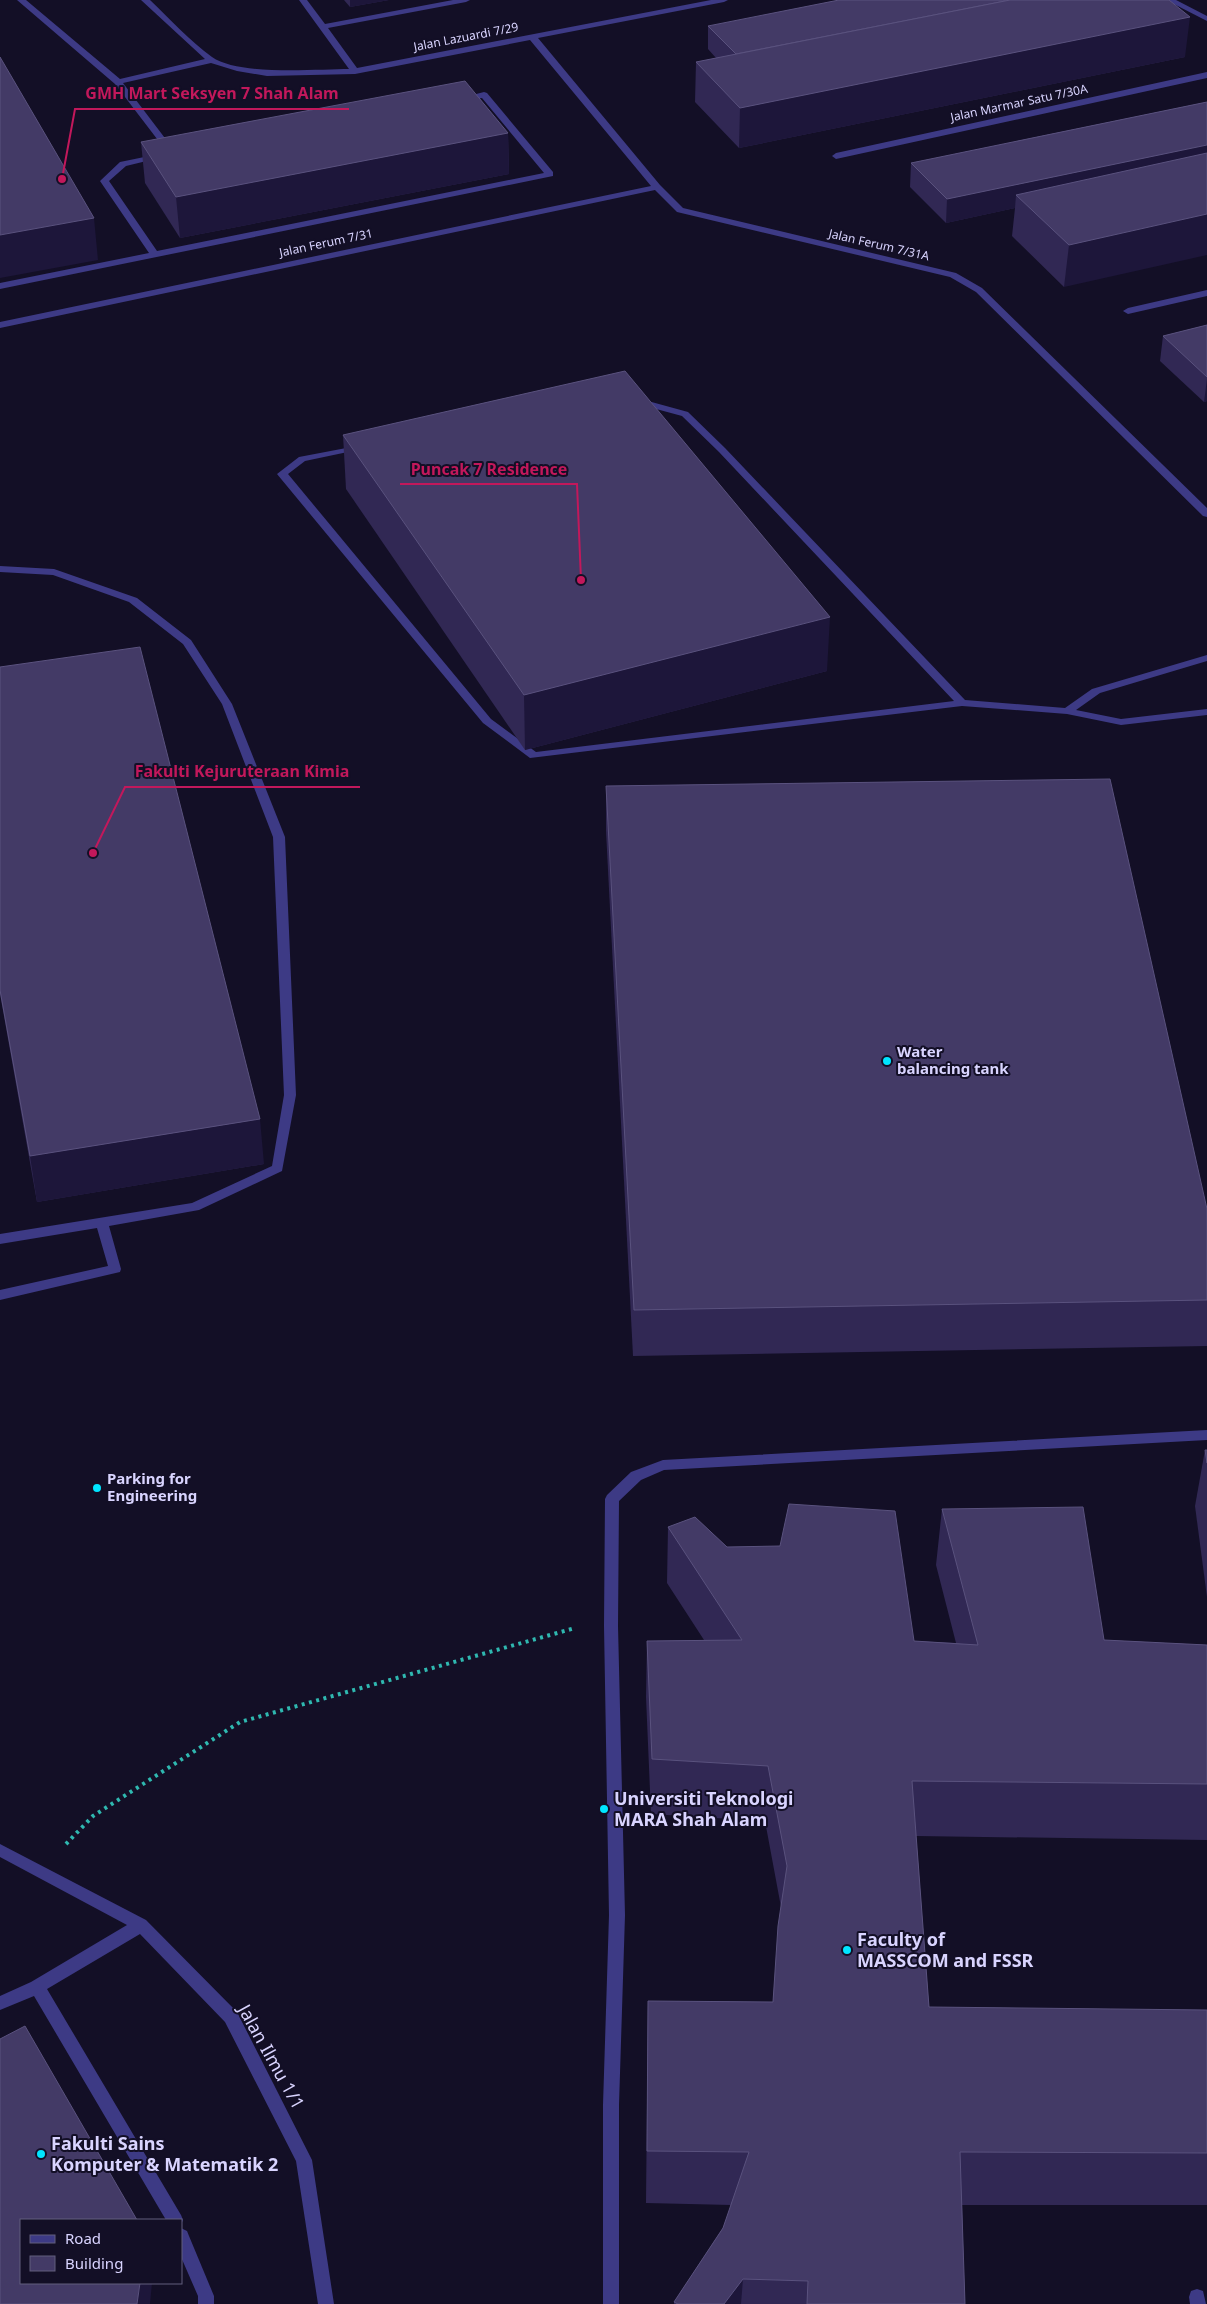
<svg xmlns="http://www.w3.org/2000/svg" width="1207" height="2304" font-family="'Noto Sans',sans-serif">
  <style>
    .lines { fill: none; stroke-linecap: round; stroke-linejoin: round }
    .path { stroke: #2fb8b0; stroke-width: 4; stroke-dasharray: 3 4.5; stroke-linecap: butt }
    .minor { fill: #3d3a85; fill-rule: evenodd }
    .wall { fill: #312854 }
    .shaded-wall { fill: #1d163a }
    .building { fill: #433a66; stroke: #5a527e }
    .poi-dot { fill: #00e5ff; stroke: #130f26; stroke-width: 2 }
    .labels { text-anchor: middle; stroke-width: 4; stroke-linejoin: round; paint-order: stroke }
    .far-street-label { font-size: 12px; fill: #d9d4ff; stroke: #130f26 }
    .poi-label { font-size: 15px; font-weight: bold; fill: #d9d4ff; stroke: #130f26; text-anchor: start }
    .near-poi-label { font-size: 18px; font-weight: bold; fill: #d9d4ff; stroke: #130f26; text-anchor: start }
    .near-street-label { font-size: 18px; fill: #d9d4ff; stroke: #130f26 }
    .leader { fill: none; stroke: #c2185b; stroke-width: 2 }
    .callout-dot { fill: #c2185b; stroke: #130f26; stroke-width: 2 }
    .callout-label { font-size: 16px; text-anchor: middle; font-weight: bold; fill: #c2185b; stroke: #130f26; stroke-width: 4; stroke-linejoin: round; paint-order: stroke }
  </style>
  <rect width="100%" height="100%" fill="#130f26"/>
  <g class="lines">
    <!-- path -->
    <polyline class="path" points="66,1844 93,1816 240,1722 575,1628"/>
    <!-- minor -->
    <g class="minor">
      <path d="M17,0H26L120,79L205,59L141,0H150C170,19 190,41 212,57C239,76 316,69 349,69L299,0H307L325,24L453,0H470L466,2L328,28L357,68L711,0H728L724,2L538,38L660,185L683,208L956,273L982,288L1207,508V517L1203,516L976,292L950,277L677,212L655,190L0,328V322L651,186L530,40L355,74L267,76L237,71L211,63L123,83L174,150L170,153L167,152L115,84Z"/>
      <polygon points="1166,0 1176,0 1207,16 1207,21"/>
      <polygon points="1207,72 1207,78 836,159 832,156 836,153"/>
      <polygon points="484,92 487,93 553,172 553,176 0,289 0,283 149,253 100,181 120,162 159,154 163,157 126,166 109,181 157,251 544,173 482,98 461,102 457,99"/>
      <polygon points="1207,290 1207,296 1128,314 1123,311 1128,308"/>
      <polygon points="637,398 688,412 725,448 965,700 1065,708 1092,689 1207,655 1207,661 1100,693 1076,710 1121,719 1207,709 1207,715 1121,725 1067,714 962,706 530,758 483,723 277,474 299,457 362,445 362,449 305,461 288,474 491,719 536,752 954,701 719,452 682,416 634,403 632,401"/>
      <polygon points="0,566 54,569 137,598 191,640 232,704 285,837 296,1095 282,1171 199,1210 109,1226 121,1269 120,1272 0,1300 0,1290 108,1266 97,1228 0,1244 0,1234 192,1203 272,1166 284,1095 273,837 222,704 183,644 129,602 53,575 0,572"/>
      <polygon points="1207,1430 1207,1440 664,1470 641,1480 619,1501 618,1626 625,1915 619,2105 619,2304 603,2304 603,2105 609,1915 604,1626 605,1499 607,1495 631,1472 663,1460"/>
      <polygon points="0,1844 146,1920 237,2012 312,2160 334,2304 318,2304 296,2161 225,2022 140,1934 47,1989 181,2215 183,2220 181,2225 181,2220 166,2220 34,1996 0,2010 0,1996 31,1982 127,1925 0,1857"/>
      <polygon points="181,2228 187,2231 189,2236 214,2296 214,2304 198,2304 198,2296 181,2257"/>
      <polygon points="1197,2289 1203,2291 1206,2304 1190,2304 1189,2297 1191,2291"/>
    </g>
  </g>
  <!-- wall -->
  <g class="wall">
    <polygon points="344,0 389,0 350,7"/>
    <polygon points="708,26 1185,57 739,148 695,102 696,62 716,58 708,49"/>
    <polygon points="1207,102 1064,287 1012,236 1015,208 946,223 910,187 911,163"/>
    <polygon points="508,133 509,174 180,238 145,183 141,142"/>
    <polygon points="1207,325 1207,401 1204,402 1160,361 1163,336"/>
    <polygon points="343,435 827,671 525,750 346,489"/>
    <polygon points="0,667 264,1164 37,1202 0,994"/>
    <polygon points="606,786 1207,1209 1207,1346 633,1356 606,831"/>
    <polygon points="1205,1450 1207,1450 1207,1597 1195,1506"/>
    <polygon points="942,1509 1104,1640 1207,1645 1207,1840 916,1836 929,2007 1207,2010 1207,2205 962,2205 965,2304 674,2304 674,2302 723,2228 731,2205 646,2203 648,2001 773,2002 781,1907 765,1821 651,1814 646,1697 647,1641 704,1640 667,1583 668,1527 727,1547 914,1641 956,1643 936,1565"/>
  </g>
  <!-- shaded-wall -->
  <g class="shaded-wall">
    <polygon points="350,0 389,0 350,7"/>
    <polygon points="1190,17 1185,57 739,148 740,108"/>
    <polygon points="508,133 509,174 180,238 176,197"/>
    <polygon points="1207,145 1207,168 1016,195 1015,208 946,223 947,199"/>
    <polygon points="1207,214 1207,255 1064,287 1069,245"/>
    <polygon points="94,218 98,260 0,278 0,235"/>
    <polygon points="1207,379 1207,401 1204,402"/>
    <polygon points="830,617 827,671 525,750 524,695"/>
    <polygon points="260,1119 264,1164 37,1202 30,1156"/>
    <polygon points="743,2279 741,2304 724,2304"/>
    <polygon points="140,2283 152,2283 150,2304 137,2304"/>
  </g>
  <!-- building -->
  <g class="building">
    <polygon points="839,0 1010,0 736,54 708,26"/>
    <polygon points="1010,0 1169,0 1190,17 740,108 696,62"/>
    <polygon points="0,57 94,218 0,235"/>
    <polygon points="465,81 508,133 176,197 141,142"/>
    <polygon points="1207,102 1207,145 947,199 911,163"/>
    <polygon points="1207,153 1207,214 1069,245 1016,195"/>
    <polygon points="1207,325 1207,377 1163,336"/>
    <polygon points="625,371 830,617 524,695 343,435"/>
    <polygon points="140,647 260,1119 30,1156 0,990 0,667"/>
    <polygon points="1110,779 1207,1209 1207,1300 634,1310 606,786"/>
    <polygon points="1205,1450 1207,1450 1207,1463"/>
    <polygon points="789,1504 895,1511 914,1641 978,1645 942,1509 1083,1507 1104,1640 1207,1645 1207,1784 912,1781 929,2007 1207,2010 1207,2153 960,2152 965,2304 807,2304 808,2281 743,2279 724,2304 678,2304 674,2302 723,2228 749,2152 647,2151 648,2001 773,2002 778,1926 787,1866 768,1766 652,1759 647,1641 742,1640 668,1527 695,1517 727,1547 780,1546"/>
    <polygon points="25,2026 137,2220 21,2220 21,2283 140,2283 137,2304 0,2304 0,2039"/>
  </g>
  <!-- markers -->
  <g class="poi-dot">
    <circle cx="887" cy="1061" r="5"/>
    <circle cx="97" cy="1488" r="5"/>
    <circle cx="604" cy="1809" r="5"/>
    <circle cx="847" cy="1950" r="5"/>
    <circle cx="41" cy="2154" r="5"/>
  </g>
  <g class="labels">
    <!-- far-street labels -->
    <g class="far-street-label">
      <text transform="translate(466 37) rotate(-11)" y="4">Jalan Lazuardi 7/29</text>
      <text transform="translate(1019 103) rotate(-12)" y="4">Jalan Marmar Satu 7/30A</text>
      <text transform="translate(326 243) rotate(-12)" y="4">Jalan Ferum 7/31</text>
      <text transform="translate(879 245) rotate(13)" y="4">Jalan Ferum 7/31A</text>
    </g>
    <!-- poi labels -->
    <g class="poi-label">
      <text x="897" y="1057">Water<tspan x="897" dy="17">balancing tank</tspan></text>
      <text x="107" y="1484">Parking for<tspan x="107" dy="17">Engineering</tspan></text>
    </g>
    <!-- near-poi labels -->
    <g class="near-poi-label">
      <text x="614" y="1805">Universiti Teknologi<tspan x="614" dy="21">MARA Shah Alam</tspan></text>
      <text x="857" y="1946">Faculty of<tspan x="857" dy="21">MASSCOM and FSSR</tspan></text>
      <text x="51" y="2150">Fakulti Sains<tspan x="51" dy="21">Komputer &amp; Matematik 2</tspan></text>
    </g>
    <!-- near-street labels -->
    <g class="near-street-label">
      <text transform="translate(271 2057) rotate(61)" y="6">Jalan Ilmu 1/1</text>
    </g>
  </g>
  <!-- callouts -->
  <path class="leader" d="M62 179L75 109H349M581 580L577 484H400M93 853L125 787H360"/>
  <g class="callout-dot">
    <circle cx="62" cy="179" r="5"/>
    <circle cx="581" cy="580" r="5"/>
    <circle cx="93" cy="853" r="5"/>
  </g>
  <g class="callout-label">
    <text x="212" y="99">GMH Mart Seksyen 7 Shah Alam</text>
    <text x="489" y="475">Puncak 7 Residence</text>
    <text x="242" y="777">Fakulti Kejuruteraan Kimia</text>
  </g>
  <!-- legend -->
  <rect x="20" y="2219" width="162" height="65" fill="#130f26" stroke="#625e7d"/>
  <rect x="30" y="2235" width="25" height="8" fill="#3d3a85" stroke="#625e7d"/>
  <text x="65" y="2244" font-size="15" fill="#d9d4ff">Road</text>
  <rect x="30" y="2256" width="25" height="15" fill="#433a66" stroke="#625e7d"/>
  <text x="65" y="2269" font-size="15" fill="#d9d4ff">Building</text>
</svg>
